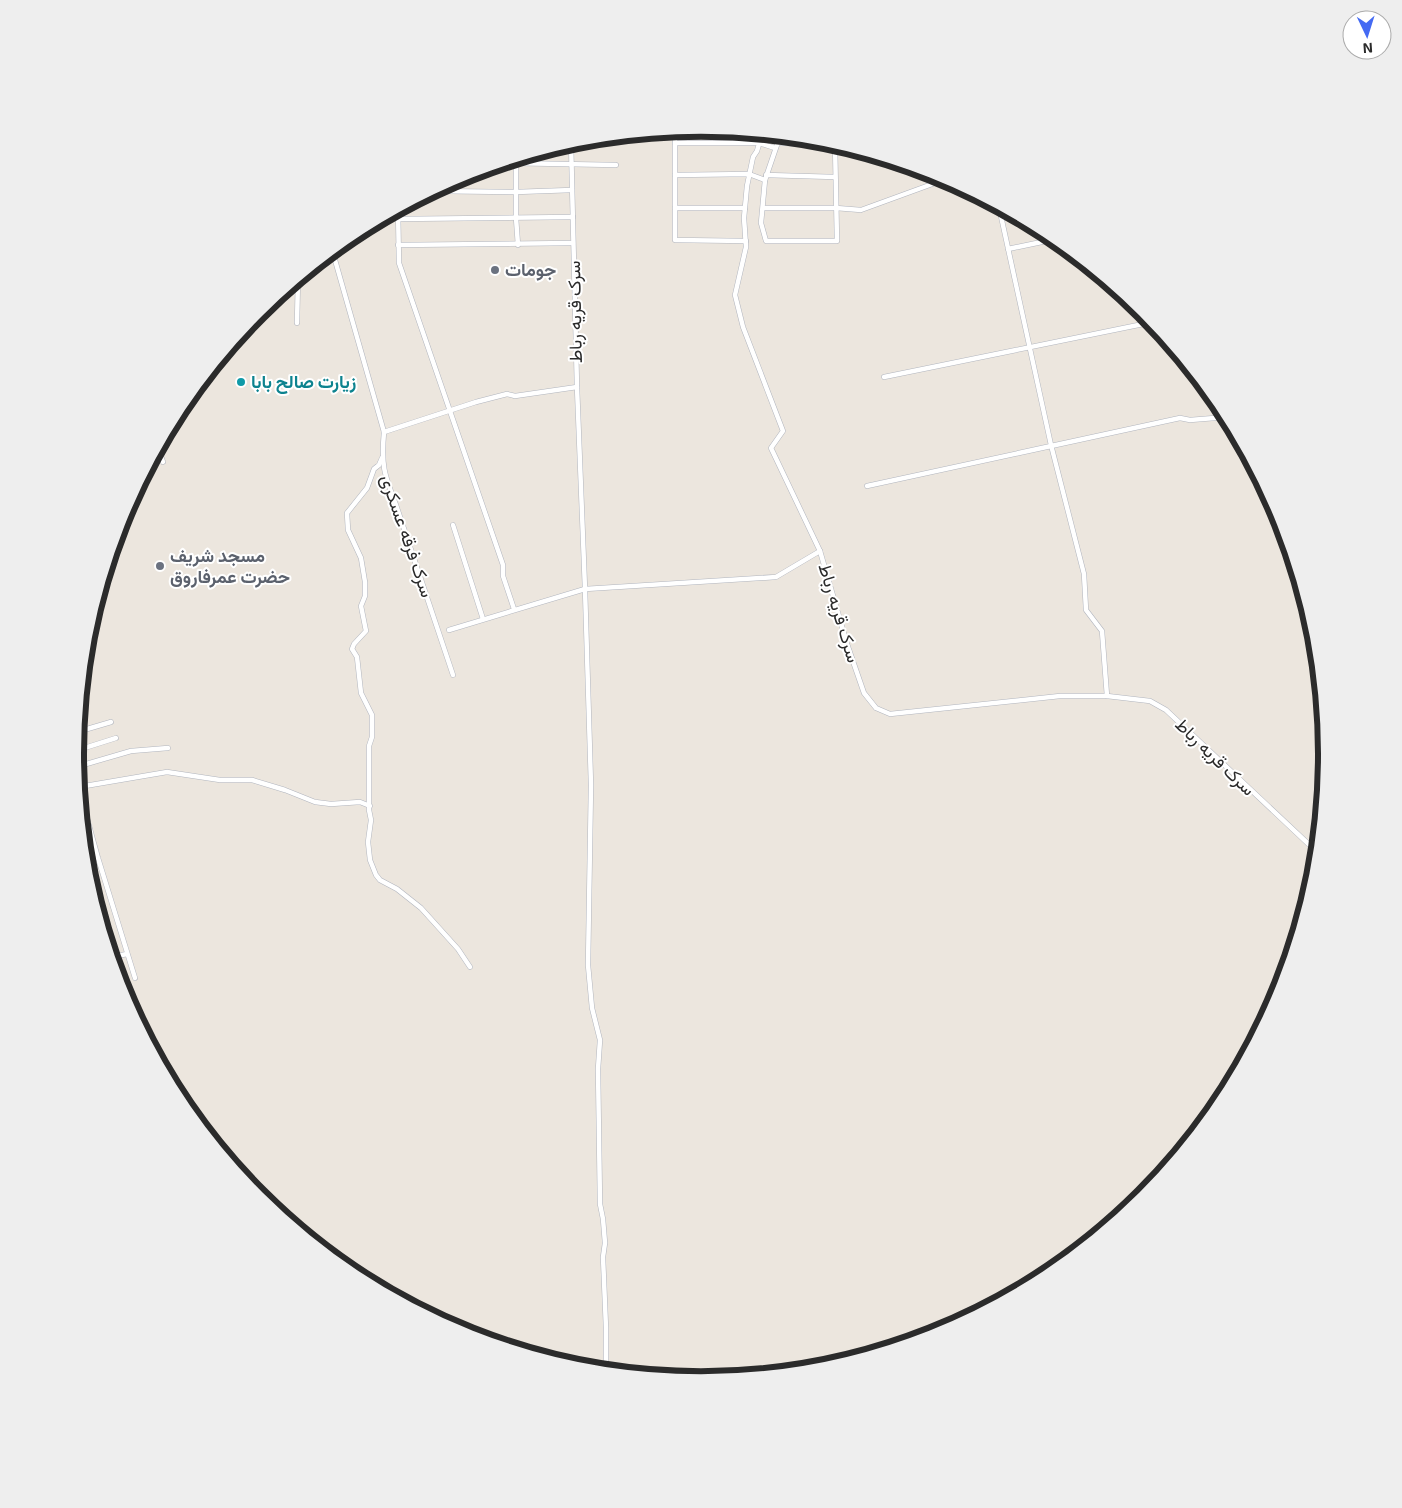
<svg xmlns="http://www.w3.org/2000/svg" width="1402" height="1508" font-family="'Exo 2',Vazirmatn,sans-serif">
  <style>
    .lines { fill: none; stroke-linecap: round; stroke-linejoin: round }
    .minor-casing { stroke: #b1b5be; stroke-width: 5.5 }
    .minor { stroke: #fff; stroke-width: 4.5 }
    .worship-dot { fill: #6b7280; stroke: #fff; stroke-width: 2 }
    .culture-dot { fill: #0f9aa8; stroke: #fff; stroke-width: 2 }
    .labels { text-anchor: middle; stroke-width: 4; stroke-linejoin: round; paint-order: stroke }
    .worship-label { font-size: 18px; font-weight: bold; fill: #5b616d; stroke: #fff; text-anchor: start }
    .street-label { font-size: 18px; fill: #2b2b2b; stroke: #fff }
    .culture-label { font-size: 18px; font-weight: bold; fill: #0d838f; stroke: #fff; text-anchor: start }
    .rim { fill: none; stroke: #2b2b2b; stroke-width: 6 }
  </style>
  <rect width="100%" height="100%" fill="#ece6de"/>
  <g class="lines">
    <!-- minor casing -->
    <g class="minor-casing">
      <g id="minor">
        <polyline points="675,131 675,240 746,241"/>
        <polyline points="762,134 757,151 753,157 747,186 744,218 746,247 735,295 743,327 783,431 771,448 820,551"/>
        <polyline points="780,136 765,180 761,223 766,241 837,241 835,144"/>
        <polyline points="571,142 577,387 585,589 776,577 820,551 847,644 864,693 876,708 890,714 1060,696 1107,696 1150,701 1166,710 1317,852"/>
        <polyline points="675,143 759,143 775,148"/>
        <polyline points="777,143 835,145"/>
        <polyline points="516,159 516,218 518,245"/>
        <polyline points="502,163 616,165"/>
        <polyline points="675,175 749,174 765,180"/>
        <polyline points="766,175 835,177"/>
        <polyline points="432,191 516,192 572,190"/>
        <polyline points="999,207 1051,445 1084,574 1086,610 1102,631 1107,696"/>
        <polyline points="675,208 745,208"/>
        <polyline points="763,208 836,208 861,210 946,179"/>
        <polyline points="398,209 399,263 503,565 503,576 514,609"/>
        <polyline points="398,219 573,217"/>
        <polyline points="398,245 573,243"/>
        <polyline points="1008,249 1056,239"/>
        <path d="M331,252L335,260L384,432C381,465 384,474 396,505L453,675"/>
        <polyline points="1116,289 1116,290"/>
        <polyline points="297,323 298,279"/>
        <polyline points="228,348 229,349"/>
        <polyline points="884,377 1153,322"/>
        <polyline points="384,432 476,402 507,394 515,396 577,387"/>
        <polyline points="158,448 163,462"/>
        <polyline points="382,458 379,465 374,469 367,488 347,513 348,530 361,558 365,582 365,596 361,606 366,631 354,644 352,649 357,657 361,693 372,715 372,737 369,746 369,810 371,820 368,842 370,860 376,875 380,880 397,889 421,908 458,949 470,967"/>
        <polyline points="867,486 1180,418 1190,420 1227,417"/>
        <polyline points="453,525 483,619"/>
        <polyline points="449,630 585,589 591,785 588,965 592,1008 600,1040 598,1069 600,1204 603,1219 605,1243 603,1257 606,1328 606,1371"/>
        <polyline points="77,732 111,722"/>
        <polyline points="75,751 116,738"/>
        <polyline points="76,767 131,751 168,748"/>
        <polyline points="78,786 98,858 135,978"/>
        <polyline points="79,787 167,772 220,780 252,780 285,790 315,802 331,804 360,802 370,806"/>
        <polyline points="112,957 127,954"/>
      </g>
    </g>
    <!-- minor -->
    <use href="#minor" class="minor"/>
  </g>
  <!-- markers -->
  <g class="worship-dot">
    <circle cx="495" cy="270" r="5"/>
    <circle cx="160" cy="566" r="5"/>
  </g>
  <circle class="culture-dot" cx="241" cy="382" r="5"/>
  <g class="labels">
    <!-- worship labels -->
    <g class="worship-label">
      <text x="505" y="276">جومات</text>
      <text x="170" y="562">مسجد شریف<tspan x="170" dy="21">حضرت عمرفاروق</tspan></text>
    </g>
    <!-- street labels -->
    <g class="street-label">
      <text transform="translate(575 312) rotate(-91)" y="6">سرک قریه رباط</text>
      <text transform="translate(407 536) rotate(71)" y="6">سرک فرقه عسکری</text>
      <text transform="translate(839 613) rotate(73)" y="6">سرک قریه رباط</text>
      <text transform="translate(1215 757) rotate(44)" y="6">سرک قریه رباط</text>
    </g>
    <!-- culture labels -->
    <g class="culture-label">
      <text x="251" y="388">زیارت صالح بابا</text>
    </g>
  </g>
  <!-- crop -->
  <path d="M0 0H1402V1508H0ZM84 754a617 617 0 1 1 1234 0a617 617 0 1 1-1234 0Z" fill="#eee" fill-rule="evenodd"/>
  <path class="rim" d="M84 754a617 617 0 1 1 1234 0a617 617 0 1 1-1234 0Z"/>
  <!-- north arrow -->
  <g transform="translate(1367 35) rotate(176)"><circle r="24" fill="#ffffff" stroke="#aaaaaa"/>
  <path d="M0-4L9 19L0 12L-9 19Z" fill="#446af3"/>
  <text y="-8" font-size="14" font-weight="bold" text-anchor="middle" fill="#2b2b2b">N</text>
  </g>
</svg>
